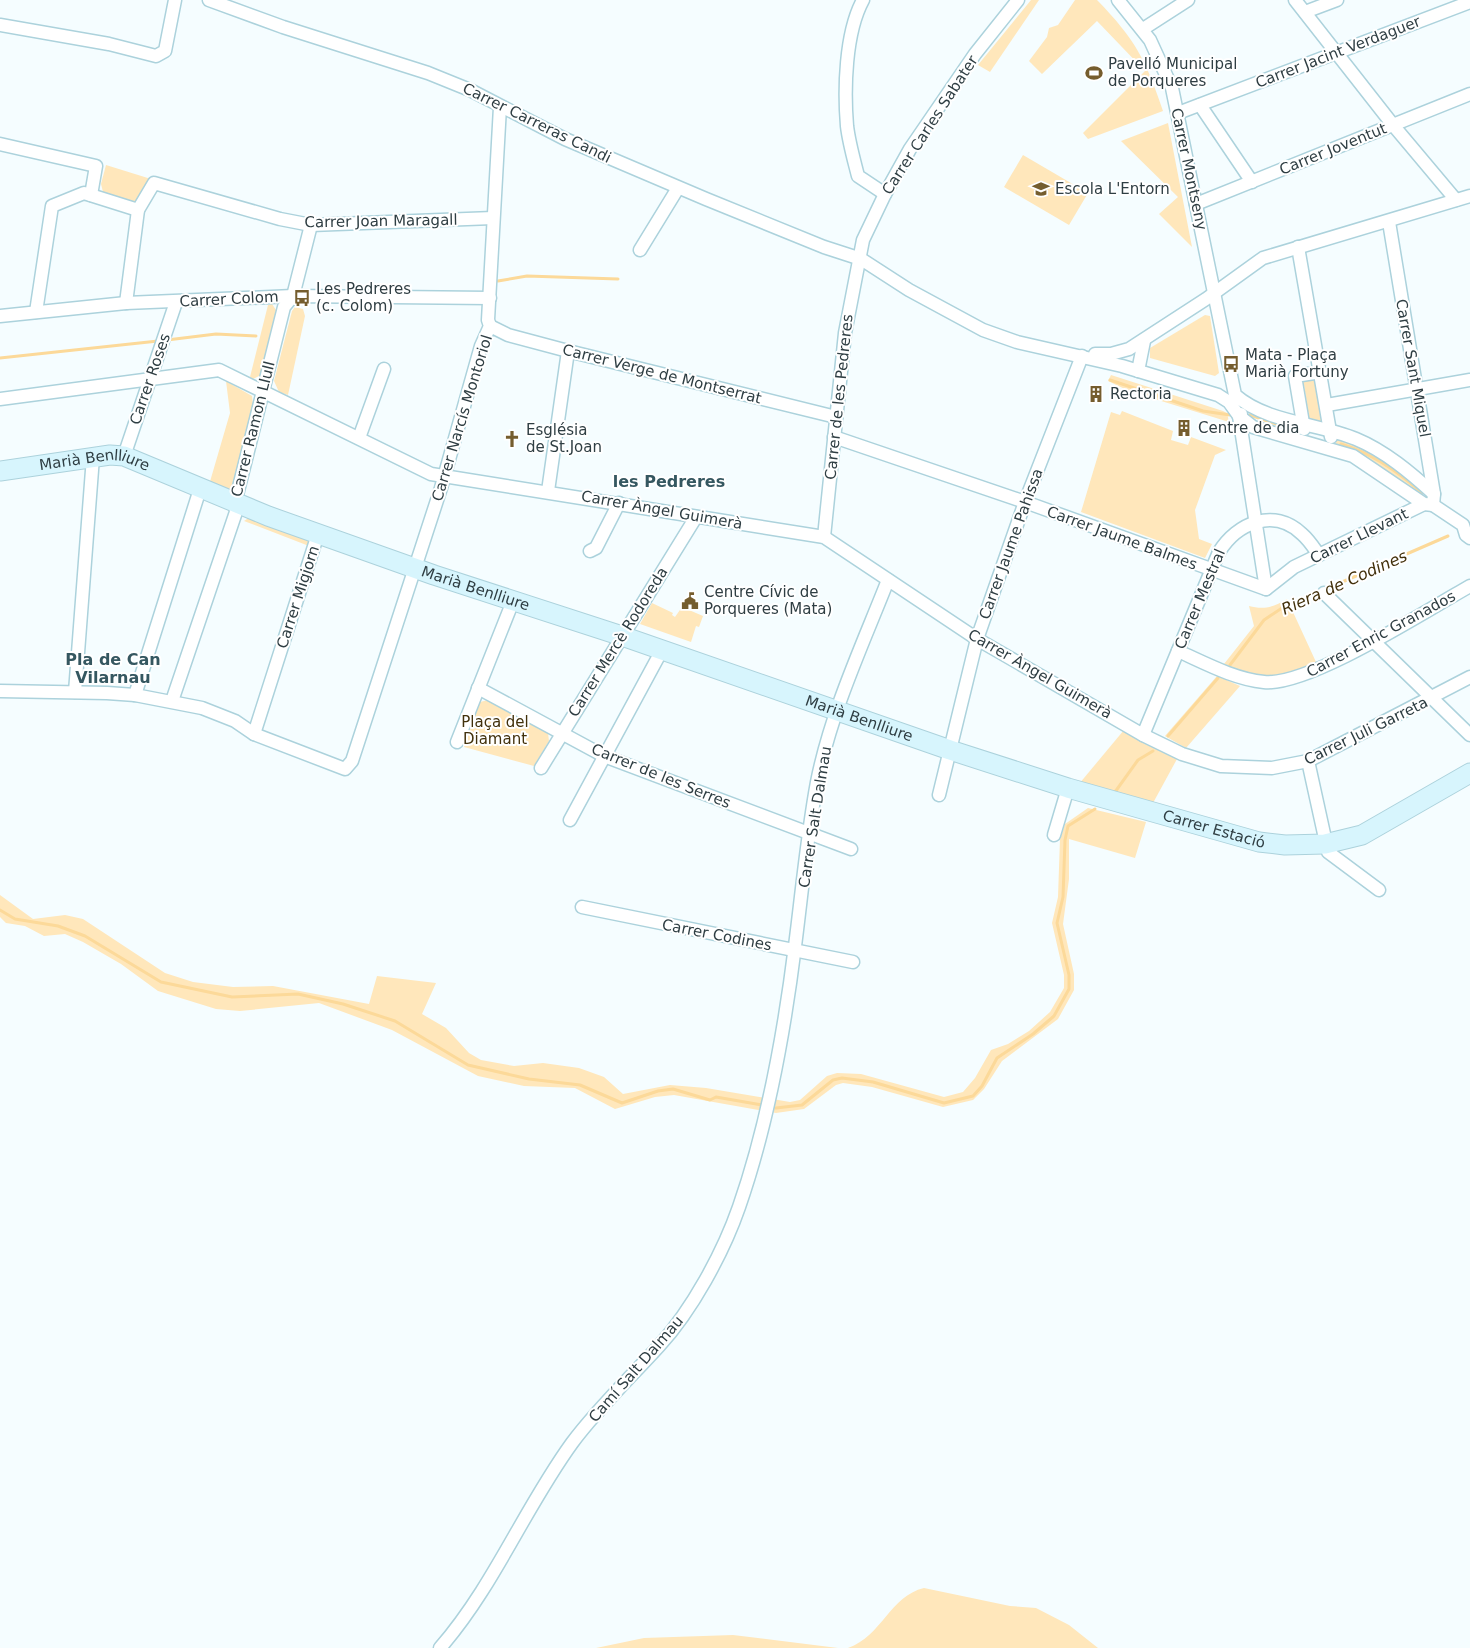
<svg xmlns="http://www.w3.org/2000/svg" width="1470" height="1648" font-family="'DejaVu Sans',sans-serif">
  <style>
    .green { fill: #ffe7bb }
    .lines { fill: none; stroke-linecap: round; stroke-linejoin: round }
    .stream { stroke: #fcd999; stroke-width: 3 }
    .street-casing { stroke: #acd2dc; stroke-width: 15 }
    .secondary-casing { stroke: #acd2dc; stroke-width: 21 }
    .street { stroke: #fff; stroke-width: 12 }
    .secondary { stroke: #d7f5fd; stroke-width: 19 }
    .labels { text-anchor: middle; stroke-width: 4; stroke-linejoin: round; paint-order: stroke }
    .street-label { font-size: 15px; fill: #2f3e43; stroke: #fff }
    .poi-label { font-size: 15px; fill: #2f3e43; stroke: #fff; text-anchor: start }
    .park-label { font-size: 15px; fill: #42310c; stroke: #fff }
    .neighbourhood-label { font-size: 16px; font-weight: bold; fill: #355760; stroke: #fff }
    .water-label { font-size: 16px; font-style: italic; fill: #42300b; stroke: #fff }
  </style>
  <rect width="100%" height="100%" fill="#f5fdff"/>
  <!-- green -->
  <g class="green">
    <polygon points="1031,0 1039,0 990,72 978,65"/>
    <path d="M1075,0H1097C1135,39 1146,60 1163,111L1088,139L1083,133L1145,71L1097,21L1042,74L1029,61L1047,37L1049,28L1058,25Z"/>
    <polygon points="1168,123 1192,247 1159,214 1178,197 1121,141"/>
    <polygon points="1023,155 1088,193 1069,225 1004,187"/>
    <polygon points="106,165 151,179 137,201 131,203 103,192 101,184"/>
    <polygon points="272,304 276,310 261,375 253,379 250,377 268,305"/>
    <polygon points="295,307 303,309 305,316 288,395 279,392 274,381 292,311"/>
    <polygon points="1205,315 1210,316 1219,373 1215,376 1150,358 1150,348"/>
    <polygon points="1111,375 1223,411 1227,413 1229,422 1129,391 1108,381"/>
    <polygon points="1316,377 1319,383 1315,384 1320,415 1324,415 1322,426 1306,418 1309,417 1304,385 1300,385 1302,379"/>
    <polygon points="226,381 252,396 253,404 232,488 224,491 209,485 230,413"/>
    <polygon points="1122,411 1173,431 1171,440 1188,445 1191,437 1226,450 1215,455 1195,510 1199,539 1212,544 1205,558 1081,512 1111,412 1120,415"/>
    <polygon points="1335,438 1373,452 1423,491 1421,496 1337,448"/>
    <polygon points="250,517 308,538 310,542 309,546 244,521"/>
    <path d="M1287,599L1316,662C1280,680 1261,679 1224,664L1254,626L1249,606C1264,610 1274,607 1287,599Z"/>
    <polygon points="652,603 673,613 672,615 675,617 682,607 703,616 699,627 696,626 691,642 640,624"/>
    <polygon points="1217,676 1240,686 1186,748 1165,736"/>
    <polygon points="488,700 548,733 549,741 534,766 464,747 480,702"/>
    <polygon points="1124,730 1177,759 1153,803 1079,784"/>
    <polygon points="1088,808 1146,822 1135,858 1069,839 1069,879 1063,924 1074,974 1074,990 1058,1019 1002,1061 984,1089 973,1100 943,1107 872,1087 843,1083 836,1085 804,1109 776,1113 674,1095 655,1097 615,1109 575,1088 524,1086 478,1076 392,1030 319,1003 240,1011 216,1009 158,991 121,964 83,942 65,934 44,936 25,926 6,923 0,917 0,895 33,919 65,915 83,919 165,973 193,982 233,987 273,986 369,1004 377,976 436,983 422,1014 446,1028 469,1053 481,1060 514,1066 543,1063 579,1068 604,1077 623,1094 670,1085 706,1088 790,1102 800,1100 827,1076 837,1073 861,1074 944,1097 963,1092 975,1078 991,1050 1008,1044 1029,1031 1050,1012 1064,988 1064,975 1052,923 1058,897 1060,839 1065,824"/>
    <path d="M924,1588L1010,1606L1036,1608L1069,1625L1098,1648H848C882,1636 890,1596 924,1588Z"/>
    <polygon points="733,1635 838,1648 596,1648 644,1638"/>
  </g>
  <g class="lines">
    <!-- stream -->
    <g class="stream">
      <polyline points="498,281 527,276 618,279"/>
      <polyline points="167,340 216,334 256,336"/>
      <polyline points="0,358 158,341"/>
      <polyline points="1110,380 1203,411 1230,415"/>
      <polyline points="1250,415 1296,431"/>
      <path d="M1341,444C1371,453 1399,472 1422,493"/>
      <polyline points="1326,589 1448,536"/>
      <polyline points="1230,665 1264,620 1282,608 1320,591"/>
      <polyline points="1168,736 1218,678"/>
      <polyline points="1115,792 1138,760 1153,751"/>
      <polyline points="0,910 15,919 58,926 85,936 161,982 232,997 298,994 343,1004 395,1021 468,1065 529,1079 580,1085 622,1103 658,1091 673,1089 710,1100 716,1097 762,1105"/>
      <polyline points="776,1108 802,1105 833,1080 842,1078 873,1082 944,1103 973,1096 982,1086 997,1058 1033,1034 1054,1016 1069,989 1069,975 1057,923 1063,897 1065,840 1068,826 1095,809"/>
    </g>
    <!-- street casing -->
    <g class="street-casing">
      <g id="street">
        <polyline points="209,0 283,27 428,73 470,90 565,139 706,199 824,247 861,259 909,290 983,330 1017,342 1122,366 1218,395 1229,402 1239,416 1253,427 1353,456 1424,504 1433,505 1434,494 1389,222"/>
        <path d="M863,0C845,33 844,90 847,126C849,143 854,160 858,176L885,194"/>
        <path d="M1118,0L1150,40L1172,88L1235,395C1267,423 1318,423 1356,439C1385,451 1411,473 1434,494"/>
        <polyline points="1295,0 1393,125 1456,200"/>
        <polyline points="1305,12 1337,0"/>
        <polyline points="0,25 109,44 156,56 165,51 175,0"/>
        <polyline points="1143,29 1188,0"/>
        <polyline points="1200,105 1252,182"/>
        <polyline points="1178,113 1470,2"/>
        <polyline points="0,144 96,166 91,195"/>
        <polyline points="1196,204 1470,94"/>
        <polyline points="1298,247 1331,437"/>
        <polyline points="640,250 678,188"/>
        <polyline points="126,303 138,210 154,183 280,219 311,225 493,218"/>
        <polyline points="36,312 52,206 84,193 138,210"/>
        <polyline points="0,316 126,303 293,296 490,298"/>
        <polyline points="490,326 508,335 568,351 836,417"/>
        <polyline points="1095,354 1111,354 1129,349 1206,299 1263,258 1470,196"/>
        <polyline points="1138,371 1144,341"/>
        <polyline points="0,399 219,370 431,474 824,537 977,639 1143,735 1182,754 1221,766 1272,768 1308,761 1470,677"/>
        <polyline points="1327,405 1470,380"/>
        <polyline points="1241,414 1239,416 1266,589"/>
        <polyline points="1304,429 1295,376 1321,372"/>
        <polyline points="834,437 1025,502 1266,589 1294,567 1424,504"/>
        <polyline points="359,438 384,369"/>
        <polyline points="124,456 176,302"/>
        <polyline points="548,491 568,351"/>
        <polyline points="1433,505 1463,525 1466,535 1470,538"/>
        <polyline points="824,537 845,333 863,240 885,194 910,149 975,54 1018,0"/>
        <polyline points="590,551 596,548 619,503"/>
        <polyline points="1324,593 1470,735"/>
        <path d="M1178,651C1205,663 1234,679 1264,682C1308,687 1427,610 1470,586"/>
        <polyline points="478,688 604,756 851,849"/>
        <polyline points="0,691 107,693 135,695 202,708 235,721 254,734 345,769 352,761 441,488 481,346 490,326 488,320 500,107"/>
        <polyline points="75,692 93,457"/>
        <polyline points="135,695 200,489"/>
        <polyline points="172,701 236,512 235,503 284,307 293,296 311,225"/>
        <polyline points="254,734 318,534"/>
        <path d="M1143,735L1219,552C1237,523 1274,507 1302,534C1309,540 1314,548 1319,555"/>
        <polyline points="457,742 513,601"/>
        <polyline points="1308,761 1328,852 1379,890"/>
        <polyline points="541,768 696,517"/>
        <polyline points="939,795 977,639 1025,502 1082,356"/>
        <polyline points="570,820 662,650"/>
        <polyline points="1054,835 1068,788"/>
        <polyline points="582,907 853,962"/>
        <path d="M440,1648C494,1586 524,1509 572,1443C598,1408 630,1378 659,1346C692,1310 723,1253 739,1207C768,1124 784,1034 795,946C802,892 807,836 817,782C831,712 862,646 888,580"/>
      </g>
    </g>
    <!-- secondary casing -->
    <g class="secondary-casing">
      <g id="secondary">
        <path id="s1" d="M0,471L110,455L124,456L268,516L434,575L622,636L950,750L1068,788L1259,842L1285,845L1325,844L1362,835L1470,773"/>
      </g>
    </g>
    <!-- street -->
    <use href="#street" class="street"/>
    <!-- secondary -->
    <use href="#secondary" class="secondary"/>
  </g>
  <!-- icons -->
  <defs>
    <g id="stadium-bare" transform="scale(1.35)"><path d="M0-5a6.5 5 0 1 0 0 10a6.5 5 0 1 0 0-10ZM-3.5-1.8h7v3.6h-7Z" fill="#755d2e" stroke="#fff" stroke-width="2.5" paint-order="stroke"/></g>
    <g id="school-bare" transform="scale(1.35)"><path d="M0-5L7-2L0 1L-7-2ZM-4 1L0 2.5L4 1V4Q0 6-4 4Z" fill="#755d2e" stroke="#fff" stroke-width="2.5" paint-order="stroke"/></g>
    <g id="bus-bare" transform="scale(1.35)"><path d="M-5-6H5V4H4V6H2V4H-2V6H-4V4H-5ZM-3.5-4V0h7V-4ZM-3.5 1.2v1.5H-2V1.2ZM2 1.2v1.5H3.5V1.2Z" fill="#755d2e" stroke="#fff" stroke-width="2.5" paint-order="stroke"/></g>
    <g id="building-bare" transform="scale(1.35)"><path d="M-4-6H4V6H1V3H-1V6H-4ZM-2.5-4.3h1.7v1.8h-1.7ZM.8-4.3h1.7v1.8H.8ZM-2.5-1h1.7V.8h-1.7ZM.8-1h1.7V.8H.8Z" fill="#755d2e" stroke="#fff" stroke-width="2.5" paint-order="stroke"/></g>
    <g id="church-bare" transform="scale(1.35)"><path d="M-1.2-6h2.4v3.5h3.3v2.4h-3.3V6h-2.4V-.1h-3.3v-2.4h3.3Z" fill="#755d2e" stroke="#fff" stroke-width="2.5" paint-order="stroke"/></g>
    <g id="civic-bare" transform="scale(1.35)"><path d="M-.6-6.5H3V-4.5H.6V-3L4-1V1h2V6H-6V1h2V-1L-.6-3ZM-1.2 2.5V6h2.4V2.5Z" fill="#755d2e" stroke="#fff" stroke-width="2.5" paint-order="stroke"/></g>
  </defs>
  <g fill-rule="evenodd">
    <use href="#stadium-bare" x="1094" y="73"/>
    <use href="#school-bare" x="1041" y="189"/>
    <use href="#bus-bare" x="302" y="298"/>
    <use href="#bus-bare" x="1231" y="364"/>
    <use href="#building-bare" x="1096" y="394"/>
    <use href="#building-bare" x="1184" y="428"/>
    <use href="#church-bare" x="512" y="439"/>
    <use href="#civic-bare" x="690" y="601"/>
  </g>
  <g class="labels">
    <!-- street labels -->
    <g class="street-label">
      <text transform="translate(1338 52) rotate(-21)" y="5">Carrer Jacint Verdaguer</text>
      <text transform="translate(537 123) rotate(26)" y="5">Carrer Carreras Candi</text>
      <text transform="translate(930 125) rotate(-57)" y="5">Carrer Carles Sabater</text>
      <text transform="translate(1333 149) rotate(-22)" y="5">Carrer Joventut</text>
      <text transform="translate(1189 169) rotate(78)" y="5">Carrer Montseny</text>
      <text transform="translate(381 221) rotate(-1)" y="5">Carrer Joan Maragall</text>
      <text transform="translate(229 299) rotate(-3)" y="5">Carrer Colom</text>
      <text transform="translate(1413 368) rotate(80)" y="5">Carrer Sant Miquel</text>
      <text transform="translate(662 374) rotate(14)" y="5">Carrer Verge de Montserrat</text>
      <text transform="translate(150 379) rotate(-71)" y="5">Carrer Roses</text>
      <text transform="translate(839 397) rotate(-84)" y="5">Carrer de les Pedreres</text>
      <text transform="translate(462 418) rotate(-73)" y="5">Carrer Narcís Montoriol</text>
      <text transform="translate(253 429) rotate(-76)" y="5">Carrer Ramon Llull</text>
      <text dy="5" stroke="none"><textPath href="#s1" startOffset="96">Marià Benlliure</textPath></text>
      <text transform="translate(662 510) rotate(10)" y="5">Carrer Àngel Guimerà</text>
      <text transform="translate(1359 536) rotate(-26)" y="5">Carrer Llevant</text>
      <text transform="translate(1122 538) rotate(20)" y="5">Carrer Jaume Balmes</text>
      <text transform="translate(1011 544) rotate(-70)" y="5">Carrer Jaume Pahissa</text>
      <text dy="5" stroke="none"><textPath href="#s1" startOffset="501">Marià Benlliure</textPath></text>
      <text transform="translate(298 597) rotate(-72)" y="5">Carrer Migjorn</text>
      <text transform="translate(1200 599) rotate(-67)" y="5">Carrer Mestral</text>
      <text transform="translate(1381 634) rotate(-28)" y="5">Carrer Enric Granados</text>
      <text transform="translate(618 642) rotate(-58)" y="5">Carrer Mercè Rodoreda</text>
      <text transform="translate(1040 674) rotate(30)" y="5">Carrer Àngel Guimerà</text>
      <text dy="5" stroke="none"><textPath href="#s1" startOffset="906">Marià Benlliure</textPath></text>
      <text transform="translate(1366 731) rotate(-26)" y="5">Carrer Juli Garreta</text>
      <text transform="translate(661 776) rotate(22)" y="5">Carrer de les Serres</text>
      <text transform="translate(815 817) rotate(-81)" y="5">Carrer Salt Dalmau</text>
      <text dy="5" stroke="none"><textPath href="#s1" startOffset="1278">Carrer Estació</textPath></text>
      <text transform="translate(717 935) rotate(11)" y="5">Carrer Codines</text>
      <text transform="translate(636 1369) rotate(-49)" y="5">Camí Salt Dalmau</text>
    </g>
    <!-- poi labels -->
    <g class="poi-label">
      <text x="1108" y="69">Pavelló Municipal<tspan x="1108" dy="17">de Porqueres</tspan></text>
      <text x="1055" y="194">Escola L'Entorn</text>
      <text x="316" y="294">Les Pedreres<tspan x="316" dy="17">(c. Colom)</tspan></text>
      <text x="1245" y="360">Mata - Plaça<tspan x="1245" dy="17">Marià Fortuny</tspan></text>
      <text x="1110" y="399">Rectoria</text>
      <text x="1198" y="433">Centre de dia</text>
      <text x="526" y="435">Església<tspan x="526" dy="17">de St.Joan</tspan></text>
      <text x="704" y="597">Centre Cívic de<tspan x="704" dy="17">Porqueres (Mata)</tspan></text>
    </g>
    <!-- park labels -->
    <g class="park-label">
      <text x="495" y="727">Plaça del<tspan x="495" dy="17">Diamant</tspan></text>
    </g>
    <!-- neighbourhood labels -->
    <g class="neighbourhood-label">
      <text x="669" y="487">les Pedreres</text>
      <text x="113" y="665">Pla de Can<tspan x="113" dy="18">Vilarnau</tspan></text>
    </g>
    <!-- water labels -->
    <g class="water-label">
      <text transform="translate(1344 582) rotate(-24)" y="6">Riera de Codines</text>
    </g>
  </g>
</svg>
